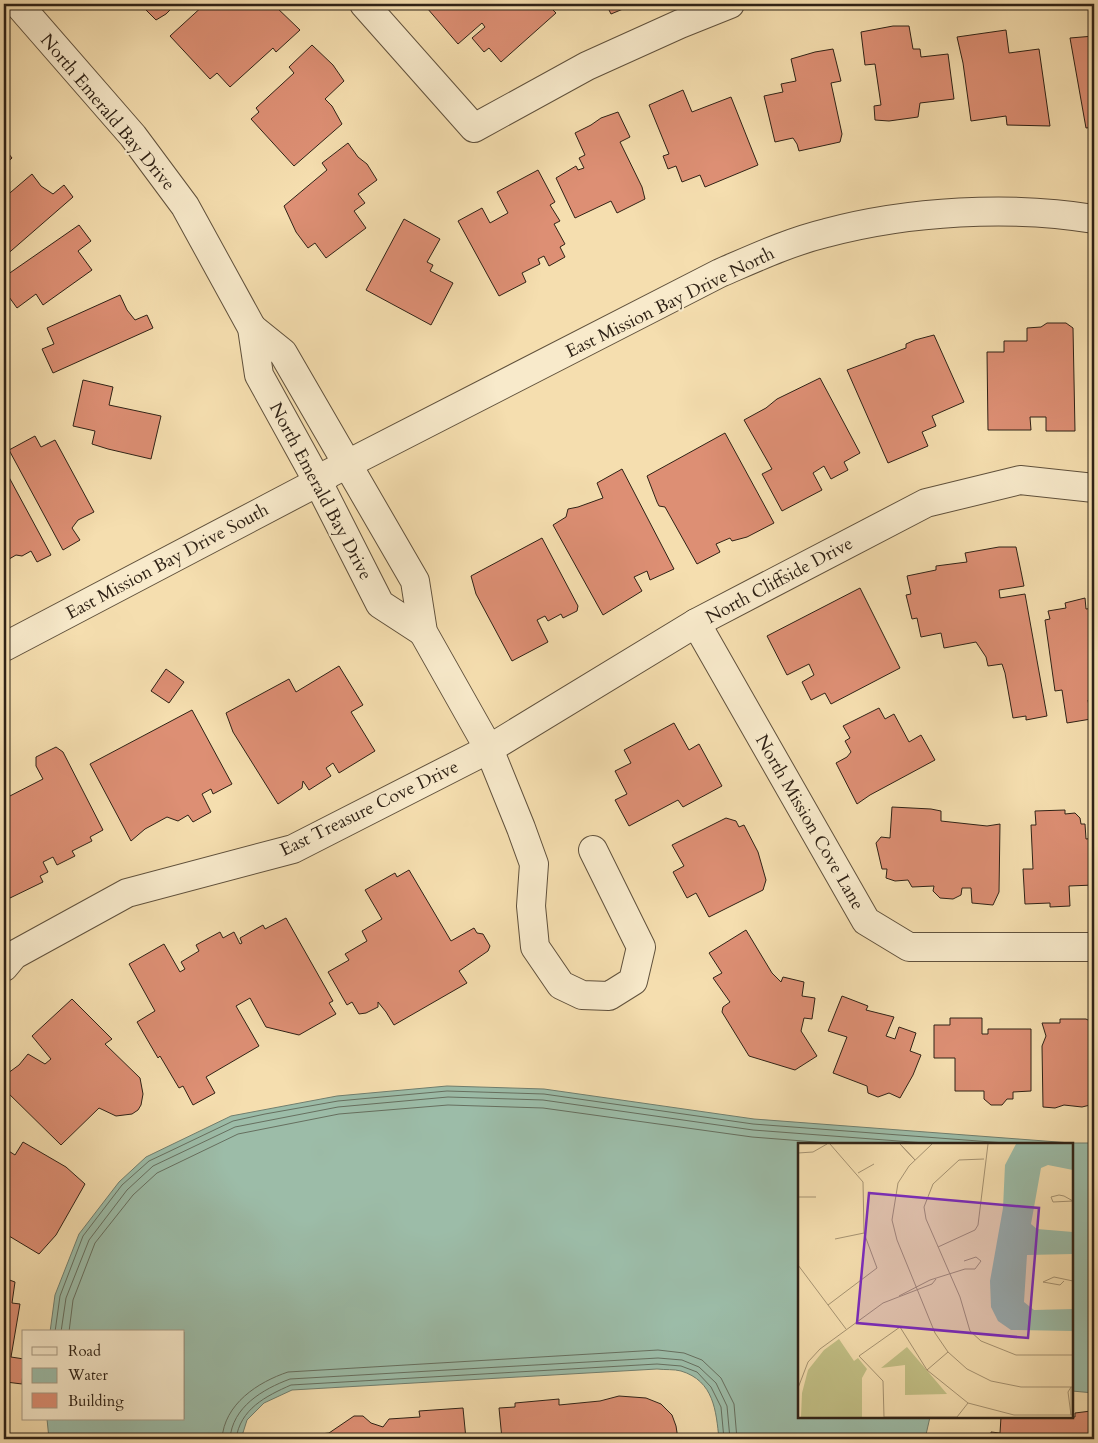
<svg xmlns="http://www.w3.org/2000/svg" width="1098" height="1443" font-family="Cardo,serif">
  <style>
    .water { fill: #9cbca8; stroke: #707e6e }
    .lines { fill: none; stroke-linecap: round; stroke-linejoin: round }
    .shore { stroke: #666f5f; stroke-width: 1 }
    .building { fill: #dd8f74; stroke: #2f2216 }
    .minor-casing { stroke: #60513c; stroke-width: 30 }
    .minor { stroke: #f8eacb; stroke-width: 28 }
    .labels { text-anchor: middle; stroke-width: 4.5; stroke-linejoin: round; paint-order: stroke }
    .street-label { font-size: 18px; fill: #2f2216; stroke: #f8eacb }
    .inset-road { fill: none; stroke: #a69372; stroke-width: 1 }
    .view { fill: #7b2cbf; fill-opacity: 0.15; stroke: #7b2cbf; stroke-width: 2.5 }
    .inset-edge { fill: none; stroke: #2f2216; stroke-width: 2.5 }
  </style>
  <rect width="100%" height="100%" fill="#f5deaf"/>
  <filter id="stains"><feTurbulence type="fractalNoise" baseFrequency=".004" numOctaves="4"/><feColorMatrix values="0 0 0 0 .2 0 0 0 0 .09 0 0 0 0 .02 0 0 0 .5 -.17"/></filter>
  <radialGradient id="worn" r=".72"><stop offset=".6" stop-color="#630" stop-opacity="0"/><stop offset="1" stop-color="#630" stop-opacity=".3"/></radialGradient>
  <!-- water -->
  <path class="water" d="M447,1086L544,1089L754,1119L1071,1143H1094V1393L1072,1391V1144H799V1417H930L925,1439H719C716,1411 714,1381 681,1371C674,1369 665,1370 657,1369L292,1390L264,1403L247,1420L241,1439H49L47,1419H184V1332H50L55,1295L79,1234L119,1182L146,1157L231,1116L337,1096Z"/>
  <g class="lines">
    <!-- shore -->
    <g class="shore">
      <polyline points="55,1332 60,1296 83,1236 122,1185 149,1161 166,1153 233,1121 265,1114 338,1101 447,1091 544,1094 753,1124 1018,1144"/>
      <polyline points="61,1332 66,1298 89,1240 127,1190 153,1166 235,1127 338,1107 448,1097 543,1100 753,1130 938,1144"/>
      <polyline points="69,1332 73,1300 95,1243 133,1195 157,1173 238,1134 339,1114 448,1105 543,1108 752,1137 841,1144"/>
      <path d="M222,1439C224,1404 258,1382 288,1372L658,1350L684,1353L702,1360L721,1378L734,1404L737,1439"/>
      <path d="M230,1439C232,1407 263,1389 290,1379L658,1358L682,1360L699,1367L716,1383L727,1406L730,1439"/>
      <path d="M236,1439C240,1409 266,1396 291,1385L657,1364L681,1366L697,1372L711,1387L721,1407L724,1439"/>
    </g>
  </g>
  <!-- building -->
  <g class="building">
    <polygon points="140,4 176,4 166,14 156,20"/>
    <polygon points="205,4 273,4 300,30 276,52 273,48 230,87 217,73 210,79 170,36"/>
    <polygon points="431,4 547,4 556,13 501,62 489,48 484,52 472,38 485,27 482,23 458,44 427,8"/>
    <polygon points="606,4 635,4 611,14"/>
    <polygon points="893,26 909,26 913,49 920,49 921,57 948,54 954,99 920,103 918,117 889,121 875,120 874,106 881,105 875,64 865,65 861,32"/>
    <polygon points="1006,30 1009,53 1039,49 1050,126 1007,125 1006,116 971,121 963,63 957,37"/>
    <polygon points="1094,36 1094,127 1086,128 1070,38"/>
    <polygon points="312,45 333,65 344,81 325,99 332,106 342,124 294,166 251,119 259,112 256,108 294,73 289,67"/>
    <polygon points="833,49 841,81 831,83 842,134 840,142 799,151 797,144 793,138 775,142 764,96 783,92 781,84 796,81 791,59 815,52"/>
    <polygon points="683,90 692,112 731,97 758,165 705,187 700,175 682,182 676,166 668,169 663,156 669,154 649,105"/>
    <polygon points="618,112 630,137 620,142 642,187 645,199 617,213 611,201 575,218 556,178 576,166 578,170 584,168 579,158 585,155 575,133 591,125 601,118"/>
    <polygon points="348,143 358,157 367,164 377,180 358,194 365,203 354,211 366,228 326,258 315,243 308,248 296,232 284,206 327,170 322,163"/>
    <polygon points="4,148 12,158 4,165"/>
    <polygon points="538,170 555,202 550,205 560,221 554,224 565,244 560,247 565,257 549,266 544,256 538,259 540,264 522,273 526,282 499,296 458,221 482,208 490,223 508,213 497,192"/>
    <polygon points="32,174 41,186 53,194 64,185 73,197 4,257 4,198"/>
    <polygon points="404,219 440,239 427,262 433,265 430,271 453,283 431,325 366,290"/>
    <polygon points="79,225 91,241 78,251 92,270 43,305 36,294 17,308 4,290 4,277"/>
    <polygon points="120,295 127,310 135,320 147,315 153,328 53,373 42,349 54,344 47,328"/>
    <polygon points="1047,323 1066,323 1073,328 1075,431 1046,431 1046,417 1030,417 1031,430 988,430 987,352 1004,352 1004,341 1027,341 1027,328 1041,327"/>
    <polygon points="934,335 964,402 932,416 936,426 922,432 928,446 888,463 847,370 906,348 906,344 915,340"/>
    <polygon points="820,378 860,453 844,462 848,470 831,479 824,466 813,473 822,490 782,511 762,474 772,469 744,420 766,408 777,399"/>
    <polygon points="83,380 113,387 109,405 161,416 151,459 108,449 92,444 95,431 73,426"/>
    <polygon points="1094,419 1094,439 1090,438"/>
    <polygon points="725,433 774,523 747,537 732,541 730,538 716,544 720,552 697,564 665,507 659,506 657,502 647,476"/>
    <polygon points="35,436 41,447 55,440 94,512 78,520 72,528 80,540 63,550 9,450"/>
    <polygon points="4,468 51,555 37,562 31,551 22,556 16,555 4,562"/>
    <polygon points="622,469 674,569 650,580 647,571 634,577 642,591 603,615 553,525 566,517 568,509 578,507 603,498 597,483"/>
    <polygon points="542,538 578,606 577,611 563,618 561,614 548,621 545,616 537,620 548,642 512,661 476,594 471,576"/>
    <polygon points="999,547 1016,547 1024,586 999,590 1000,598 1025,594 1047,716 1026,720 1026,716 1013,718 1005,673 1002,664 988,666 986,657 976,642 944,648 941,633 921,637 917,618 912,619 906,595 911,594 907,576 936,570 936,566 967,562 965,553"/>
    <polygon points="860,588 900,668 831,704 825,693 811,700 802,682 814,675 809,664 787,675 767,636"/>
    <polygon points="1085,598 1086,609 1094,608 1094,666 1093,667 1094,699 1088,700 1091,719 1067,723 1062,690 1055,691 1045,620 1050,619 1048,611 1066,608 1065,603"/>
    <polygon points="339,666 363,705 351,712 375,751 339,773 333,763 326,768 331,776 309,790 303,781 302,788 278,804 233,732 226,713 289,679 296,692"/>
    <polygon points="166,669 184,682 169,703 151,691"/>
    <polygon points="879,708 885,719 894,714 909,742 921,735 935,760 870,795 857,804 836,763 847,757 851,752 845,741 850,738 843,726"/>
    <polygon points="192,710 232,784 213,794 211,789 202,794 211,812 193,822 188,815 178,821 167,817 145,829 131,841 90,764"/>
    <polygon points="674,723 689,750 699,744 722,786 683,807 678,800 629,826 615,800 627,794 615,771 631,763 624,750"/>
    <polygon points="56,747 63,752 103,830 90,837 92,841 72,851 75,856 57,865 53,857 43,862 48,872 40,876 43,882 10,898 4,885 4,799 43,779 36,766 36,757"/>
    <polygon points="892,807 931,809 941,811 941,821 987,826 1000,824 999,892 993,905 972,903 971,888 962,888 961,895 953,899 940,898 933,891 934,886 912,887 908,880 895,881 886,878 887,869 882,869 876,843 881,837 890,838"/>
    <polygon points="1065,810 1065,814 1075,813 1080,818 1081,824 1085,824 1086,839 1094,838 1094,885 1069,886 1070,906 1050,907 1050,903 1025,904 1023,869 1033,869 1031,825 1036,825 1035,811"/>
    <polygon points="726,818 736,821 739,827 744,825 758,852 766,880 763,890 709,917 696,893 687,898 673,872 684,866 672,845"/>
    <polygon points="409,870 451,941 474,928 477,933 483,934 490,946 488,951 459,971 467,983 394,1025 386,1012 378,1002 378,1007 366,1013 359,1014 352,1002 347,1005 328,972 349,960 345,954 367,941 362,931 382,919 365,890 395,873 397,877"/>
    <polygon points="286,918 333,1001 329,1003 336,1014 299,1035 266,1027 250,998 236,1006 259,1046 206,1077 215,1093 193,1105 183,1086 179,1088 160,1056 158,1058 137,1022 155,1011 129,964 164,944 180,972 185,969 181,962 199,951 196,945 220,932 223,938 234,932 240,944 242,943 240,938 263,925 265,929"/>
    <polygon points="746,930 772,973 781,982 783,977 804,982 802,996 815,998 812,1019 804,1018 801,1031 817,1056 795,1070 749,1056 722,1012 723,1007 730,1002 713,978 722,973 709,953"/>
    <polygon points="842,996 868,1006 866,1010 894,1017 886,1036 895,1039 899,1027 916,1033 910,1051 921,1055 913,1075 900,1098 889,1093 878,1097 868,1093 867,1086 833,1073 847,1037 828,1031"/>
    <polygon points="72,999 112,1039 105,1044 140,1078 143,1094 141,1105 138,1110 132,1114 116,1116 99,1108 61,1145 4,1089 4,1076 19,1065 28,1054 45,1064 51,1059 32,1036"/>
    <polygon points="950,1018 982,1018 982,1034 988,1034 988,1029 1031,1029 1031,1091 1013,1092 1013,1099 1007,1099 1002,1105 991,1105 984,1099 984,1091 955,1091 955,1058 934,1058 934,1025 950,1025"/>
    <polygon points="1060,1019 1086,1019 1094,1023 1094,1104 1082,1107 1064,1105 1055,1108 1043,1107 1042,1046 1046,1036 1042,1023 1060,1023"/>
    <polygon points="23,1142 66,1167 85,1184 56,1235 39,1254 4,1233 4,1148 15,1155"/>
    <polygon points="4,1278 15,1282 12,1303 20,1304 11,1357 24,1359 22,1384 6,1382 6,1386 4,1386"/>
    <polygon points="619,1396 646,1398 661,1404 672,1415 676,1426 678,1439 502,1439 499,1408 515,1407 515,1403 559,1399 559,1405 600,1401"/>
    <polygon points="463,1408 466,1439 299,1439 303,1436 329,1433 354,1416 363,1416 371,1423 383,1427 389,1419 420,1417 419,1411"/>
    <polygon points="1091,1411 1094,1412 1094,1439 991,1439 991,1432 1000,1433 1001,1417 1075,1417 1075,1413"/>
    <polygon points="4,1414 9,1418 9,1439 4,1439"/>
  </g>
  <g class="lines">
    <!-- minor casing -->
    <g class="minor-casing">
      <g id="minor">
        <polyline points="18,4 133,136 185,206 252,328 259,375 318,482 380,604 423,632"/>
        <polyline points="364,4 474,128 587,66 680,24 730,4"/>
        <polyline points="252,328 283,353 415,581 423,632 489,749 521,828 534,864 531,906 535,947 561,985 582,995 609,996 633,981 641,947 593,850"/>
        <polyline points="696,623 866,921 909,947 1094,947"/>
        <path d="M4,647L318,482L330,473L720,273C755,258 789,242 826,233C908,211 1011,205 1094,219"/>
        <polyline points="4,967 14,955 127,893 293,849 489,749 696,623 926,503 1020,480 1094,488"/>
      </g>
    </g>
    <!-- minor -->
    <use href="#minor" class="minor"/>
  </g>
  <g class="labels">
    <!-- street labels -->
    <g class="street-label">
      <text transform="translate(108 112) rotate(50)" y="6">North Emerald Bay Drive</text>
      <text transform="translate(670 302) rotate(-26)" y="6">East Mission Bay Drive North</text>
      <text transform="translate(321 491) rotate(62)" y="6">North Emerald Bay Drive</text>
      <text transform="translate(167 561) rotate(-28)" y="6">East Mission Bay Drive South</text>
      <text transform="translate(779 580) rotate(-28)" y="6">North Cliffside Drive</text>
      <text transform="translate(369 808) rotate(-26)" y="6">East Treasure Cove Drive</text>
      <text transform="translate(810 822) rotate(60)" y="6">North Mission Cove Lane</text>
    </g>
  </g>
  <!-- overview -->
  <g transform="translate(798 1143)">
    <rect width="275" height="275" fill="#f5deaf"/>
    <path d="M41,196L56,218L60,215L69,226L64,235V274H3L4,250L10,227L26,207ZM109,204L149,251L107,252V222L83,225Z" fill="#c2c086"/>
    <path d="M218,1H275V27L250,22L243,25L233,81L239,86L275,89V111L229,112L226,159L236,167L275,166V188L213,187L200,178L193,164L192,138L205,65L207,22Z" fill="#9cbca8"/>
    <path class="inset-road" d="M102,1L117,17M134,1L111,23L100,40L94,77L99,97L137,190L150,209L169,226L193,238L223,244H275M104,3L117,17M0,10L15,9L29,1M186,16L161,17L135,41L126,64L128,76L162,154L172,188L183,198L218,212H275M60,30L76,21M261,52L266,53L275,58L255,59L253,54ZM0,54H18M37,96L66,90M140,104L177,87L180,82L190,1M0,122L48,186M266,138L262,142L245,139L256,134L275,138M101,153L132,137L167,126H177L183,118L178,114L166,118M30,162L79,125L66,90L65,39L32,1M129,227L150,209M273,244L270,249L273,272M273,244V272M0,245L10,219L22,206L85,160L134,141L138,136M170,260L159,274H86L85,238L61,213L102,184L129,227L170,260L216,272H275"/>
    <path class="view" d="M71,50L241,65L230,195L59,180Z"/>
    <rect width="275" height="275" class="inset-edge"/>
  </g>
  <!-- margin -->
  <rect width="1098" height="1443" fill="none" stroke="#f5deaf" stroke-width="20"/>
  <rect x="5" y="5" width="1088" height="1433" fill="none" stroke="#2f2216" stroke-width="2.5"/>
  <rect x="10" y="10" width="1078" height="1423" fill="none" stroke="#2f2216"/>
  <!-- legend -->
  <rect x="22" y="1330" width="162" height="90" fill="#f8eacb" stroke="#a89a83"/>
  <rect x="32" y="1347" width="25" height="8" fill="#f8eacb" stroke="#a89a83"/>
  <text x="68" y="1356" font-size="15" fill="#2f2216">Road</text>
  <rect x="32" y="1368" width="25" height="15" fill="#9cbca8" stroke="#a89a83"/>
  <text x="68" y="1380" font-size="15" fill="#2f2216">Water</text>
  <rect x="32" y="1393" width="25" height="15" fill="#dd8f74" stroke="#a89a83"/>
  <text x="68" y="1406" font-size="15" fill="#2f2216">Building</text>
  <rect width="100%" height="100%" filter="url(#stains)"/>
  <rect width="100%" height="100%" fill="url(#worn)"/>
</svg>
